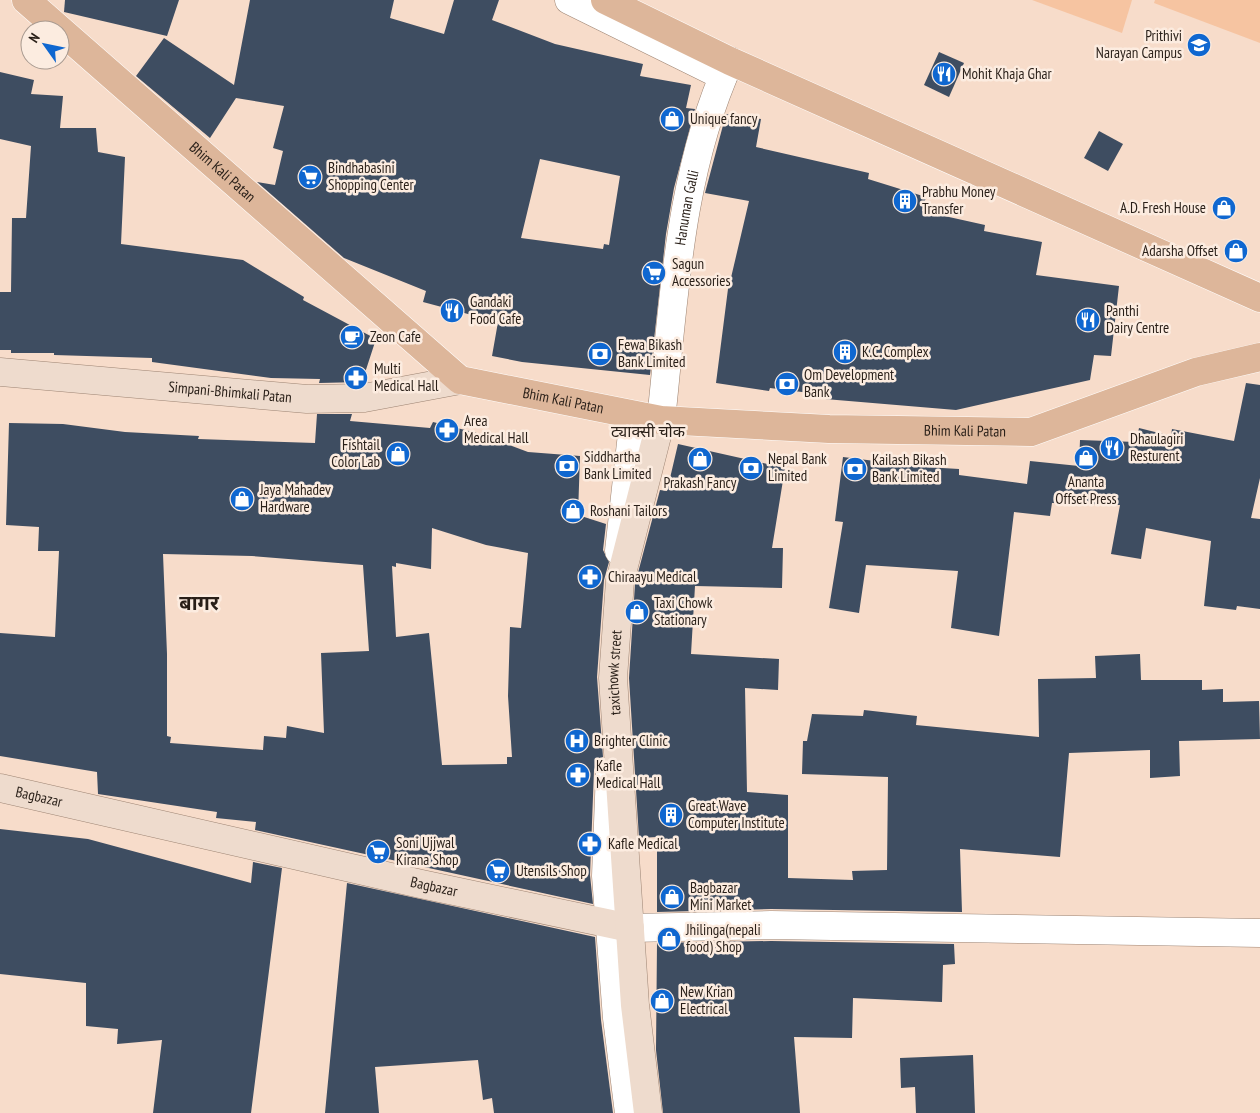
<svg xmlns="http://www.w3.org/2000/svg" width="1260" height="1113" font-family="'PT Sans Narrow','Noto Sans Devanagari',sans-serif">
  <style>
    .green { fill: #f6c4a1 }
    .building { fill: #3e4d61; fill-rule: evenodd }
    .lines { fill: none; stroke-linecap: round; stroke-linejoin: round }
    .street-casing { stroke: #9d8473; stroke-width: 29 }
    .secondary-casing { stroke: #9d8473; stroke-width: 29 }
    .primary-casing { stroke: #fff; stroke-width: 29 }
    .street { stroke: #fff; stroke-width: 28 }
    .secondary { stroke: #eedbcd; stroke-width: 28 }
    .primary { stroke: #ddb69a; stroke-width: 28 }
    .labels { text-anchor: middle; stroke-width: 5; stroke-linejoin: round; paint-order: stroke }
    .poi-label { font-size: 15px; fill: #291f18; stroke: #fcece0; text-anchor: start }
    .street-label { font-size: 15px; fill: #291f18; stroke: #fcece0 }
    .neighbourhood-label { font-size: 16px; fill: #291f18; stroke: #fcece0 }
    .district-label { font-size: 20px; font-weight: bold; fill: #291f18; stroke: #fcece0 }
  </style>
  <rect width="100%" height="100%" fill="#f7dcca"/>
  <!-- green -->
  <g class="green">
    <polygon points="1032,0 1132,0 1122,33"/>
    <polygon points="1155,0 1260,0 1260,43 1154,3"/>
  </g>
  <!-- building -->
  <g class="building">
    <polygon points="65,0 179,0 167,36 64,12"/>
    <path d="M250,0H394L390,18L444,34L454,0H499L492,20L555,44L643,64L640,76L691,85L686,108L695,109L674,188L666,234L650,375L522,362L492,356L498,322L423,302L426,291L344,258L257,182L275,185L283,151L273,148L284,106L236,98L210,138L136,76L164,38L234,85ZM540,159L620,176L609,245L604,244L603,249L521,238Z"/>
    <polygon points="939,52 964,63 949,97 924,85"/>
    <polygon points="0,72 34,80 31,94 63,96 60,128 96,128 98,152 125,157 121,244 243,260 304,297 303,300 376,339 362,382 319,383 320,379 271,378 152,362 152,358 54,355 54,353 11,353 11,350 0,350 0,292 11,292 12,218 26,218 31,146 0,139"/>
    <polygon points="726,114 761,119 756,147 869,173 868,179 926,197 922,211 985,225 984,231 1042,242 1036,275 1119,286 1111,356 1094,355 1090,380 956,410 825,399 826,395 770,388 769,391 716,383 729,281 730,282 749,201 705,193"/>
    <polygon points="1099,131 1123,144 1108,171 1084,158"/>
    <polygon points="1246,383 1260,385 1260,478 1251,518 1260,519 1260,609 1237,606 1236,610 1204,606 1211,541 1146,528 1141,559 1111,554 1120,505 1052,503 1050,516 1014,512 999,636 951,628 958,571 866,565 859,613 829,608 843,522 835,521 843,457 875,461 875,464 959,469 959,475 1027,484 1030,461 1079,466 1080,440 1136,442 1139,428 1171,436 1172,429 1234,441"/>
    <path d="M317,414H352L350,421L430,428L433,422L477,433L528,452L580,456L578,515L606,524L603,550L609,562L604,580L597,677L603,757L597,762L594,770L590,875L593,904L255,830L256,822L216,818L217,812L98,794L97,772L0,756V633L55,637L59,551H38L39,527L6,525L9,423L63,424L125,432L199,436L198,439L315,443ZM432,528L486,545L528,553L521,628L510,627L508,696L512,757H507V764L442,765L429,633L396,637L392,566L396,567V563L431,569ZM163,554L252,556L363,565L369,651L321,653L324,733L287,726L286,738L264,736L263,750L170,743L171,737L167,736V654Z"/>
    <polygon points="678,444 785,468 772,548 783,548 782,588 695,586 691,654 779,659 778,690 745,688 747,792 788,795 788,878 853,880 852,871 887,870 888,777 802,774 803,741 807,741 812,714 863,716 864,710 917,716 916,725 1039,737 1038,679 1096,678 1095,656 1140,654 1141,680 1202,680 1202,690 1223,689 1223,702 1259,701 1260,739 1179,741 1180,776 1150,778 1150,750 1069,753 1060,857 960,849 962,912 771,909 657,912 657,837 639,838 629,678 635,584 660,490 667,491"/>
    <polygon points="0,829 88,839 251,883 253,862 282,868 251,1113 153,1113 162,1040 117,1044 118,1029 86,1026 86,983 0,974"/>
    <polygon points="347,883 595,937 601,1020 613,1113 494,1113 492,1098 483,1100 478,1060 375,1067 379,1113 325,1113"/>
    <polygon points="771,941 954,944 955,964 943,965 942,1002 853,998 852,1038 794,1037 800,1113 663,1113 656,1050 657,943"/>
    <polygon points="973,1055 975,1113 916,1113 915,1087 901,1088 900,1058"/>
  </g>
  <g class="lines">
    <!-- street casing -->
    <g class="street-casing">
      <g id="street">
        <polyline points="569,0 723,76"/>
        <path id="s1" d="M661,420C674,300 679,172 730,61"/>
        <polyline points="619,551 634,416"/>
        <polyline points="610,771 606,876 617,1018 629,1113"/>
        <polyline points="630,928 771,925 1260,933"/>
      </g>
    </g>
    <!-- secondary casing -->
    <g class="secondary-casing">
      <g id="secondary">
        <path id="s2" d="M0,372L307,399L364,398L460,380"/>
        <path id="s3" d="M0,788L421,884L630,928"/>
        <path id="s4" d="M648,1113L635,1005L613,678L620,581L661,420"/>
      </g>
    </g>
    <!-- primary casing -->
    <g class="primary-casing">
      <g id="primary">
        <path id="s5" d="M26,0L460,380L661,420L829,429L1031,432L1196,372L1260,357"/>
        <polyline points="605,0 730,61 1260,298"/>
      </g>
    </g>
    <!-- street -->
    <use href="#street" class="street"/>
    <!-- secondary -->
    <use href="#secondary" class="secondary"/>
    <!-- primary -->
    <use href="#primary" class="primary"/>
  </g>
  <!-- icons -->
  <defs>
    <g id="university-disc" transform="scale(1.25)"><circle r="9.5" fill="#0f67d0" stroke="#fcece0"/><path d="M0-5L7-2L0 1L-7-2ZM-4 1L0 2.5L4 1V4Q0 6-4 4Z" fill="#fff"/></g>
    <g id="restaurant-disc" transform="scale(1.25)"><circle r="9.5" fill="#0f67d0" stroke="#fcece0"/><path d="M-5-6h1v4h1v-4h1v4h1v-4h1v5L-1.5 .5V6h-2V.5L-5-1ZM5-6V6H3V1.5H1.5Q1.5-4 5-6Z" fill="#fff"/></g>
    <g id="shop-disc" transform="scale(1.25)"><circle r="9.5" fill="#0f67d0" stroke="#fcece0"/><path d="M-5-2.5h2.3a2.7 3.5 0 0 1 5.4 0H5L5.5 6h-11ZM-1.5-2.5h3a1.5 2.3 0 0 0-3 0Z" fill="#fff"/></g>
    <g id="supermarket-disc" transform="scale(1.25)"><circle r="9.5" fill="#0f67d0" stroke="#fcece0"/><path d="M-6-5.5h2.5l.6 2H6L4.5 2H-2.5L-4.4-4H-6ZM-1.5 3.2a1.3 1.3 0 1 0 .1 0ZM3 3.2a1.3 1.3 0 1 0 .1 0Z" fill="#fff"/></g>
    <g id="building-disc" transform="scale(1.25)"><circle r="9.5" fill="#0f67d0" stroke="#fcece0"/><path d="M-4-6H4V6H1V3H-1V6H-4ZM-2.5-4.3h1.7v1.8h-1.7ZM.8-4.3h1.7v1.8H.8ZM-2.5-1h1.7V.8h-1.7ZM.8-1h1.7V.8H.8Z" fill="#fff"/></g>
    <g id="cafe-disc" transform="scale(1.25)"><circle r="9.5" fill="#0f67d0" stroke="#fcece0"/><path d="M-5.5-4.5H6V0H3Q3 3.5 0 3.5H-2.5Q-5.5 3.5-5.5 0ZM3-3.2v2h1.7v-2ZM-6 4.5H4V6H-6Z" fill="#fff"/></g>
    <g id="bank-disc" transform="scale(1.25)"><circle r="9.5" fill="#0f67d0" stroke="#fcece0"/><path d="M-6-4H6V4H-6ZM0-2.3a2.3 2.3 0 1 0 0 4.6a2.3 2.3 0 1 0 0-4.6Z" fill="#fff"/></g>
    <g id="pharmacy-disc" transform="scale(1.25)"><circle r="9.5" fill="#0f67d0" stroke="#fcece0"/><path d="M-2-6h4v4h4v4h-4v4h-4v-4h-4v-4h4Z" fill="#fff"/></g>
    <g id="hospital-disc" transform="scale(1.25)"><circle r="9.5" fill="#0f67d0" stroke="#fcece0"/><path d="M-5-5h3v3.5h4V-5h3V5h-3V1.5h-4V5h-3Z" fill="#fff"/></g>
  </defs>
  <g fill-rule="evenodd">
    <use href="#university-disc" x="1199" y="45"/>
    <use href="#restaurant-disc" x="944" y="74"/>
    <use href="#shop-disc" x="672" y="119"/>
    <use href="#supermarket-disc" x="310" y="177"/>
    <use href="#building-disc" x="905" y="201"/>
    <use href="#shop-disc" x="1224" y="208"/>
    <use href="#shop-disc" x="1236" y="251"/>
    <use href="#supermarket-disc" x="654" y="273"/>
    <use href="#restaurant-disc" x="452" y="311"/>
    <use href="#restaurant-disc" x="1088" y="320"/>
    <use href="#cafe-disc" x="352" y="337"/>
    <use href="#building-disc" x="845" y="352"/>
    <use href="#bank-disc" x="600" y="354"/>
    <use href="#pharmacy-disc" x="356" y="378"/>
    <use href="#bank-disc" x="787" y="384"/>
    <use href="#pharmacy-disc" x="447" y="430"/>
    <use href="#restaurant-disc" x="1112" y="448"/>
    <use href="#shop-disc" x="398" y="454"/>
    <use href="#shop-disc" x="1086" y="458"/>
    <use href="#shop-disc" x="700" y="459"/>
    <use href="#bank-disc" x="567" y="466"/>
    <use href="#bank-disc" x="751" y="468"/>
    <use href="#bank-disc" x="855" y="469"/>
    <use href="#shop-disc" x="242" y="499"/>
    <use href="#shop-disc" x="573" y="511"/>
    <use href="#pharmacy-disc" x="590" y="577"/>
    <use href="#shop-disc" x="637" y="612"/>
    <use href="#hospital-disc" x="577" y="741"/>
    <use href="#pharmacy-disc" x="578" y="775"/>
    <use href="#building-disc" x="671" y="815"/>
    <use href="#pharmacy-disc" x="590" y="844"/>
    <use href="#supermarket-disc" x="378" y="852"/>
    <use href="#supermarket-disc" x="498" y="871"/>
    <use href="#shop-disc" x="672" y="897"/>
    <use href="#shop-disc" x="669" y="939"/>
    <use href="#shop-disc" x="662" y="1001"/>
  </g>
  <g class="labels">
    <!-- poi labels -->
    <g class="poi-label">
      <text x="1182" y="41" text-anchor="end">Prithivi<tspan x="1182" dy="17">Narayan Campus</tspan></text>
      <text x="962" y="79">Mohit Khaja Ghar</text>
      <text x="690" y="124">Unique fancy</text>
      <text x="328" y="173">Bindhabasini<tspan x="328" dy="17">Shopping Center</tspan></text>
      <text x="922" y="197">Prabhu Money<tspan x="922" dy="17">Transfer</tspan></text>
      <text x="1206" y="213" text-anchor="end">A.D. Fresh House</text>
      <text x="1218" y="256" text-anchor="end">Adarsha Offset</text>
      <text x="672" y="269">Sagun<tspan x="672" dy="17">Accessories</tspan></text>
      <text x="470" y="307">Gandaki<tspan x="470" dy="17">Food Cafe</tspan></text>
      <text x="1106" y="316">Panthi<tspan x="1106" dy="17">Dairy Centre</tspan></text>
      <text x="370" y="342">Zeon Cafe</text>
      <text x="618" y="350">Fewa Bikash<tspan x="618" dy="17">Bank Limited</tspan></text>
      <text x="862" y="357">K.C. Complex</text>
      <text x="374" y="374">Multi<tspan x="374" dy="17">Medical Hall</tspan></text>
      <text x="804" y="380">Om Development<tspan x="804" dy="17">Bank</tspan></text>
      <text x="464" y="426">Area<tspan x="464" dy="17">Medical Hall</tspan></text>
      <text x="1130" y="444">Dhaulagiri<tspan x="1130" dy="17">Resturent</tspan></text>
      <text x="380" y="450" text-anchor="end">Fishtail<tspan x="380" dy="17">Color Lab</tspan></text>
      <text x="584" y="462">Siddhartha<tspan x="584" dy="17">Bank Limited</tspan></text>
      <text x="768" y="464">Nepal Bank<tspan x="768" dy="17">Limited</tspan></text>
      <text x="872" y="465">Kailash Bikash<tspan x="872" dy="17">Bank Limited</tspan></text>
      <text x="1086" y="487" text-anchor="middle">Ananta<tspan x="1086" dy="17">Offset Press</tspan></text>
      <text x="700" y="488" text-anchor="middle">Prakash Fancy</text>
      <text x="260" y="495">Jaya Mahadev<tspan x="260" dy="17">Hardware</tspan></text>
      <text x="590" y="516">Roshani Tailors</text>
      <text x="608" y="582">Chiraayu Medical</text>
      <text x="654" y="608">Taxi Chowk<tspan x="654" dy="17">Stationary</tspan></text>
      <text x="594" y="746">Brighter Clinic</text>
      <text x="596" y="771">Kafle<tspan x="596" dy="17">Medical Hall</tspan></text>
      <text x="688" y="811">Great Wave<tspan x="688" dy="17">Computer Institute</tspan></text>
      <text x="396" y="848">Soni Ujjwal<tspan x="396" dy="17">Kirana Shop</tspan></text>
      <text x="608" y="849">Kafle Medical</text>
      <text x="516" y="876">Utensils Shop</text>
      <text x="690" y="893">Bagbazar<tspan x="690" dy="17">Mini Market</tspan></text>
      <text x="686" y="935">Jhilinga(nepali<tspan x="686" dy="17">food) Shop</tspan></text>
      <text x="680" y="997">New Krian<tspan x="680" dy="17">Electrical</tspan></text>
    </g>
    <!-- street labels -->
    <g class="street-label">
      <text dy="5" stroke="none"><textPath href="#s5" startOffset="261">Bhim Kali Patan</textPath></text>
      <text dy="5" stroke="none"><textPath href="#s1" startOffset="214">Hanuman Galli</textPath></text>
      <text dy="5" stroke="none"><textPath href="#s2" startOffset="231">Simpani-Bhimkali Patan</textPath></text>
      <text dy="5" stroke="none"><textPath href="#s5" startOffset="682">Bhim Kali Patan</textPath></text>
      <text dy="5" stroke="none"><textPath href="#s5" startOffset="1086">Bhim Kali Patan</textPath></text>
      <text dy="5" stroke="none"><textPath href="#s4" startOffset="442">taxichowk street</textPath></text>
      <text dy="5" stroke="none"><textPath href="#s3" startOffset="40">Bagbazar</textPath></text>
      <text dy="5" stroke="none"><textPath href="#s3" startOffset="445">Bagbazar</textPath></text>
    </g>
    <!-- neighbourhood labels -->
    <g class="neighbourhood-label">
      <text x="648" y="437">ट्याक्सी चोक</text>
    </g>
    <!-- district labels -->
    <g class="district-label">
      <text x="199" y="610">बागर</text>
    </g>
  </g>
  <!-- north arrow -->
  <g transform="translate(45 45) rotate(303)"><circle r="24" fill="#fcece0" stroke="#a89a90"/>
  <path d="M0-4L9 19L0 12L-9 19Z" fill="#0f67d0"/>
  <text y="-8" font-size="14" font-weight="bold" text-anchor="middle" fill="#291f18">N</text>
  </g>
</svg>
